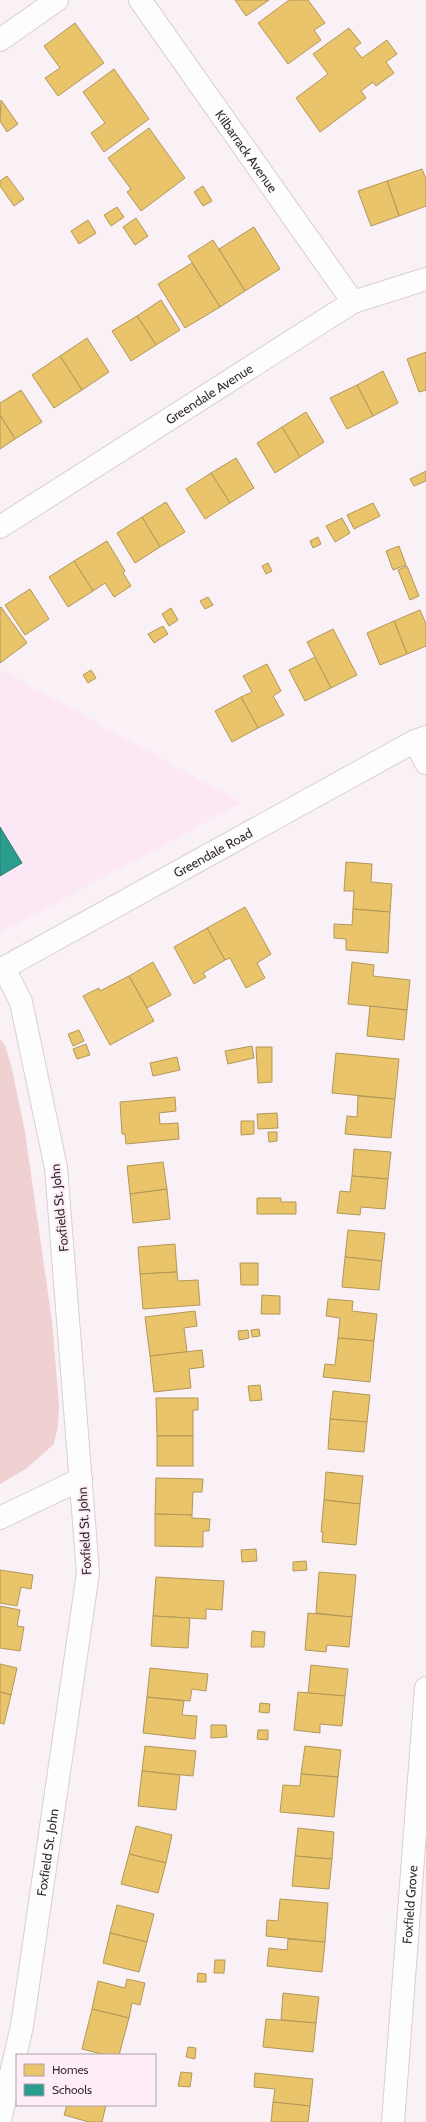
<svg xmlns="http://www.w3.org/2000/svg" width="426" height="2122" font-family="Cabin,sans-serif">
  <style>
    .built { fill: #fce8f4 }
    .green { fill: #f0d1d2 }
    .homes { fill: #e9c46a; stroke: #b39759 }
    .schools { fill: #2a9d8f; stroke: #2d7b73 }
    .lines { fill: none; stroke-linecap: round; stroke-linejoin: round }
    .street-casing { stroke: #d7cfd3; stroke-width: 24 }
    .street { stroke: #fefdfe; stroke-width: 22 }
    .labels { text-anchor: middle; stroke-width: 4; stroke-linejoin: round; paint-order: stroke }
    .street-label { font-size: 13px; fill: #352d31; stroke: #feedf7 }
  </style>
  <rect width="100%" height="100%" fill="#faf1f6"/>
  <!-- built -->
  <polygon class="built" points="0,669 242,803 0,933"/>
  <!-- green -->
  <polygon class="green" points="0,1039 5,1045 12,1069 25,1132 52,1321 59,1404 58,1426 54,1444 26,1469 0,1484"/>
  <!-- homes -->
  <g class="homes">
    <polygon points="235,0 269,0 246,16"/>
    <polygon points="289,0 308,0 325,23 314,30 321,40 288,64 258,23"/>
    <polygon points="75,23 104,63 58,96 45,78 60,68 44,46"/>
    <polygon points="349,28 361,43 354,48 362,58 387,40 397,54 386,62 394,73 376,86 373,82 361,91 366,98 320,132 296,98 328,74 313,54"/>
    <polygon points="114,69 149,119 104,152 91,133 105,123 83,92"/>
    <polygon points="1,100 18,124 7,132 0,121"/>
    <polygon points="149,128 185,178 141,211 127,192 131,189 108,158"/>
    <polygon points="422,169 426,179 426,206 399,216 387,181"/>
    <polygon points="7,176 24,199 14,206 0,186 0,181"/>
    <polygon points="387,181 399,216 371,226 358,191"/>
    <polygon points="203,186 212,201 203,206 194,192"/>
    <polygon points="117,207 124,217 111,226 104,215"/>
    <polygon points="136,218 148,236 135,245 123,227"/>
    <polygon points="88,220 96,233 79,244 71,231"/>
    <polygon points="254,227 280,269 245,291 219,249"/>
    <polygon points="213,240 245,291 220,307 188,256"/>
    <polygon points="192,263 220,307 185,328 158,284"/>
    <polygon points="161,300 180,330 156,345 137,316"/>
    <polygon points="137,316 156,345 131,361 112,331"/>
    <polygon points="87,338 109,372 82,390 60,356"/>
    <polygon points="426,352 426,390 419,392 407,359"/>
    <polygon points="60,356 82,390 54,408 32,375"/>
    <polygon points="383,371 398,403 373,416 357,385"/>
    <polygon points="357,385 373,416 347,429 330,398"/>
    <polygon points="21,390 42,422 15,439 0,415 0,403"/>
    <polygon points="306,412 324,442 300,457 282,427"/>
    <polygon points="0,415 15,439 0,449"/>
    <polygon points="282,427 300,457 275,473 257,443"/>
    <polygon points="236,458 254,488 230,503 211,473"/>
    <polygon points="426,471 426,481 414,486 410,479"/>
    <polygon points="211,473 230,503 205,519 186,489"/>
    <polygon points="166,502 185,532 160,547 142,517"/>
    <polygon points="373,503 380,516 354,529 347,515"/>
    <polygon points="142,517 160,547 135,563 117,533"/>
    <polygon points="342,518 350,533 335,542 326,526"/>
    <polygon points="318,537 321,544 313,548 310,541"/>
    <polygon points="107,541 125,571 123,573 131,586 114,597 105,583 93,591 74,561"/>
    <polygon points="399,546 406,565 393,570 386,551"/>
    <polygon points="74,561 93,591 68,607 49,577"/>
    <polygon points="268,563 272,571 266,574 262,566"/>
    <polygon points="407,566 419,596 410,600 398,570"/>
    <polygon points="30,589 49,619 25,635 5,605"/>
    <polygon points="208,597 213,605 205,609 200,601"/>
    <polygon points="1,607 27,643 0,663 0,608"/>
    <polygon points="171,608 178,620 169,626 162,614"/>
    <polygon points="420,610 426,624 426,646 407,654 394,621"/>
    <polygon points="394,621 407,654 380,665 367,633"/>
    <polygon points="163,626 168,634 154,643 148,634"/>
    <polygon points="333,629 357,675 331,688 307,642"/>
    <polygon points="315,657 331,688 305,701 289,670"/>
    <polygon points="267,664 281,691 273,696 284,715 258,728 241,697 252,692 243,676"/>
    <polygon points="91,670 96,678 88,683 83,675"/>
    <polygon points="241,697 258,728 232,742 215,711"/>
    <polygon points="346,862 372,864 371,882 392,884 390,912 353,909 354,891 344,891"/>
    <polygon points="245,907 271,954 257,963 265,978 246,988 230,958 225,960 207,928"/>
    <polygon points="353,909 390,912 388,953 346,950 346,939 334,938 334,924 352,925"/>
    <polygon points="207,928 225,960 203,973 206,977 194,984 174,947"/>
    <polygon points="153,962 171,995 147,1008 129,976"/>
    <polygon points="352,962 374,965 373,976 410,980 407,1010 348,1004"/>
    <polygon points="129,976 154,1021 110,1045 83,996 99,988 100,991"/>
    <polygon points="370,1006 407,1010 404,1040 367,1036"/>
    <polygon points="79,1030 84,1041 73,1046 68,1034"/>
    <polygon points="86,1044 90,1055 77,1059 73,1049"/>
    <polygon points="252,1046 254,1058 228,1064 225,1051"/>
    <polygon points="256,1047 272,1047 272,1082 258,1083"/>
    <polygon points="336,1053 399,1059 395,1099 332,1093"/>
    <polygon points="177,1057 180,1070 153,1076 150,1063"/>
    <polygon points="358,1096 395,1099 391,1138 345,1134 347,1116 357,1117"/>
    <polygon points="175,1097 176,1111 159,1113 160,1124 178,1123 179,1139 126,1144 125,1134 122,1134 120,1102"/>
    <polygon points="277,1113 278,1128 258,1129 257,1114"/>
    <polygon points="241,1121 254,1121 254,1134 241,1135"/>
    <polygon points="268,1132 277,1132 277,1141 269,1142"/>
    <polygon points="354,1149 391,1152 388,1179 352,1176"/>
    <polygon points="163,1162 167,1189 130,1194 127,1166"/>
    <polygon points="352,1176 388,1179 385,1209 361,1207 360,1215 337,1213 340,1191 350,1192"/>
    <polygon points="167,1189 170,1219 133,1223 130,1194"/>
    <polygon points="257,1198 281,1198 281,1202 296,1202 296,1214 257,1214"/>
    <polygon points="348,1230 385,1233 382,1261 345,1257"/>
    <polygon points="175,1244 177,1272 140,1274 138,1247"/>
    <polygon points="345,1257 382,1261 379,1290 342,1287"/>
    <polygon points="240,1263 258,1263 258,1285 241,1285"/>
    <polygon points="177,1272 178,1281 198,1280 200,1305 143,1309 140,1274"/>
    <polygon points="262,1295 280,1296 280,1314 261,1314"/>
    <polygon points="328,1299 353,1301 352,1311 377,1314 374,1341 338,1338 340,1318 326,1316"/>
    <polygon points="195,1311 197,1326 184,1328 187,1352 150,1356 145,1317"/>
    <polygon points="259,1329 260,1336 252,1337 251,1330"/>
    <polygon points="248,1330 249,1338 239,1340 238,1331"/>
    <polygon points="338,1338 374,1341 370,1382 323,1377 325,1364 335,1365"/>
    <polygon points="202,1350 204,1367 189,1369 191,1388 154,1392 150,1356"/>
    <polygon points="260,1385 262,1400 250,1401 248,1386"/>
    <polygon points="333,1391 370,1395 367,1422 330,1419"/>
    <polygon points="156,1398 198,1398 198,1410 193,1410 193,1436 157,1436"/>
    <polygon points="330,1419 367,1422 364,1452 328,1449"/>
    <rect x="157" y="1436" width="36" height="30"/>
    <polygon points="326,1472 363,1476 360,1504 324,1500"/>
    <polygon points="156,1478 203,1479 202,1492 193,1492 192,1515 155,1514"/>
    <polygon points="324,1500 360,1504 356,1545 322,1542 323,1532 321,1532"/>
    <polygon points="155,1514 192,1515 192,1518 210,1519 209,1531 203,1531 203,1547 155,1546"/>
    <polygon points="256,1549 257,1561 242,1562 241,1550"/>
    <polygon points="306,1561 307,1570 293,1571 293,1562"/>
    <polygon points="0,1570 33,1575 31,1589 21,1587 17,1606 0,1603"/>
    <polygon points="319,1572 356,1575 352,1617 316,1613"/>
    <polygon points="156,1577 224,1581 222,1610 206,1609 206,1619 153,1616"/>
    <polygon points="0,1606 20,1610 17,1626 24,1627 20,1651 0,1648"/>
    <polygon points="308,1613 352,1617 349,1647 327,1645 326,1652 305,1650"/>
    <polygon points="153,1616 190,1618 188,1648 151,1646"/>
    <polygon points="252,1631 265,1632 264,1647 251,1647"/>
    <polygon points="0,1664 17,1668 11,1695 0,1692"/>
    <polygon points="311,1665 348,1669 345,1696 308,1693"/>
    <polygon points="150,1668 208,1674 206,1691 192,1689 190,1701 147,1697"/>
    <polygon points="0,1692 11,1695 4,1724 0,1723"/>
    <polygon points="298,1692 345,1696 342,1726 320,1724 320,1733 294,1730"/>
    <polygon points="147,1697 184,1701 182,1715 197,1716 195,1739 143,1733"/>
    <polygon points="260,1703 270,1704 269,1713 259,1712"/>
    <polygon points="211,1725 226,1725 227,1737 211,1738"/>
    <polygon points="258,1730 268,1730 268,1740 257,1739"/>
    <polygon points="145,1746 196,1751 193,1776 142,1771"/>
    <polygon points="305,1746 341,1750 338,1777 301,1774"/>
    <polygon points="142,1771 180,1775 176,1810 138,1806"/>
    <polygon points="301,1774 338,1777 334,1817 280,1812 283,1785 300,1786"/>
    <polygon points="136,1826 172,1835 166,1863 129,1854"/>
    <polygon points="298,1828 334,1832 332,1859 295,1856"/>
    <polygon points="129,1854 166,1863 158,1893 121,1884"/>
    <polygon points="295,1856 332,1859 329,1889 292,1886"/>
    <polygon points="280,1899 328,1903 325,1942 266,1936 267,1920 278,1921"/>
    <polygon points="117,1905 154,1914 147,1942 110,1933"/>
    <polygon points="110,1933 147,1942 139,1972 103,1963"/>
    <polygon points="288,1939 325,1942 322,1972 267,1966 269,1948 287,1950"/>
    <polygon points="215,1960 225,1960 224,1973 214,1973"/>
    <polygon points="198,1973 206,1974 206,1982 197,1982"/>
    <polygon points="127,1979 145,1983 140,2005 132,2003 129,2018 92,2009 98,1981 125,1988"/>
    <polygon points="283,1993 319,1997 316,2023 281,2020"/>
    <polygon points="92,2009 129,2018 119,2055 106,2055 82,2049"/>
    <polygon points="266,2019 316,2023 313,2052 263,2047"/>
    <polygon points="188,2047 196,2048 195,2059 186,2057"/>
    <polygon points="181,2072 192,2073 190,2087 178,2086"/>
    <polygon points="255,2073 313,2079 310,2106 273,2102 275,2089 254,2087"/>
    <polygon points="273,2102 310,2106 308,2122 271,2122"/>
    <polygon points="67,2105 106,2105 102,2122 89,2122 64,2115"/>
  </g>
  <!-- schools -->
  <polygon class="schools" points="0,827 22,863 0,876"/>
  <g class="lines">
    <!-- street casing -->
    <g class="street-casing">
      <g id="street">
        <path id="s1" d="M140,0L353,302"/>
        <polyline points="0,40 57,0"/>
        <path id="s2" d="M0,527L353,302L426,279"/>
        <polyline points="415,741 426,763"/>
        <path id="s3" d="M0,970L415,741L426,737"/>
        <polyline points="0,1518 81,1479"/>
        <path id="s4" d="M0,2120L22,2026L88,1573L56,1168L21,1002L4,968"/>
        <path id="s5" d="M393,2122L426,1688"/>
      </g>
    </g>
    <!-- street -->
    <use href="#street" class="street"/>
  </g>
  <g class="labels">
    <!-- street labels -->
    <g class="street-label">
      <text dy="5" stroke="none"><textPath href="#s1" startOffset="185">Kilbarrack Avenue</textPath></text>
      <text dy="5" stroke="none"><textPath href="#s2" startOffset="248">Greendale Avenue</textPath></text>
      <text dy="5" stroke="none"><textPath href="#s3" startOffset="243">Greendale Road</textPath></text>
      <text transform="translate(59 1208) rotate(-96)" y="5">Foxfield St. John</text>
      <text transform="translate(84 1531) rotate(-93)" y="5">Foxfield St. John</text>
      <text dy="5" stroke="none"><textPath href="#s4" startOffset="272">Foxfield St. John</textPath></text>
      <text dy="5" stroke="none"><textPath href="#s5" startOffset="218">Foxfield Grove</textPath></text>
    </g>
  </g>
  <!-- legend -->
  <rect x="16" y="2054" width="140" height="52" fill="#feedf7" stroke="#aea0a8"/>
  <rect x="24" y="2064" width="20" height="12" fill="#e9c46a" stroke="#aea0a8"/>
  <text x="52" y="2074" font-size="12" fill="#352d31">Homes</text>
  <rect x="24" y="2084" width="20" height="12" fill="#2a9d8f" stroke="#aea0a8"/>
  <text x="52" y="2094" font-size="12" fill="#352d31">Schools</text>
</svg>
